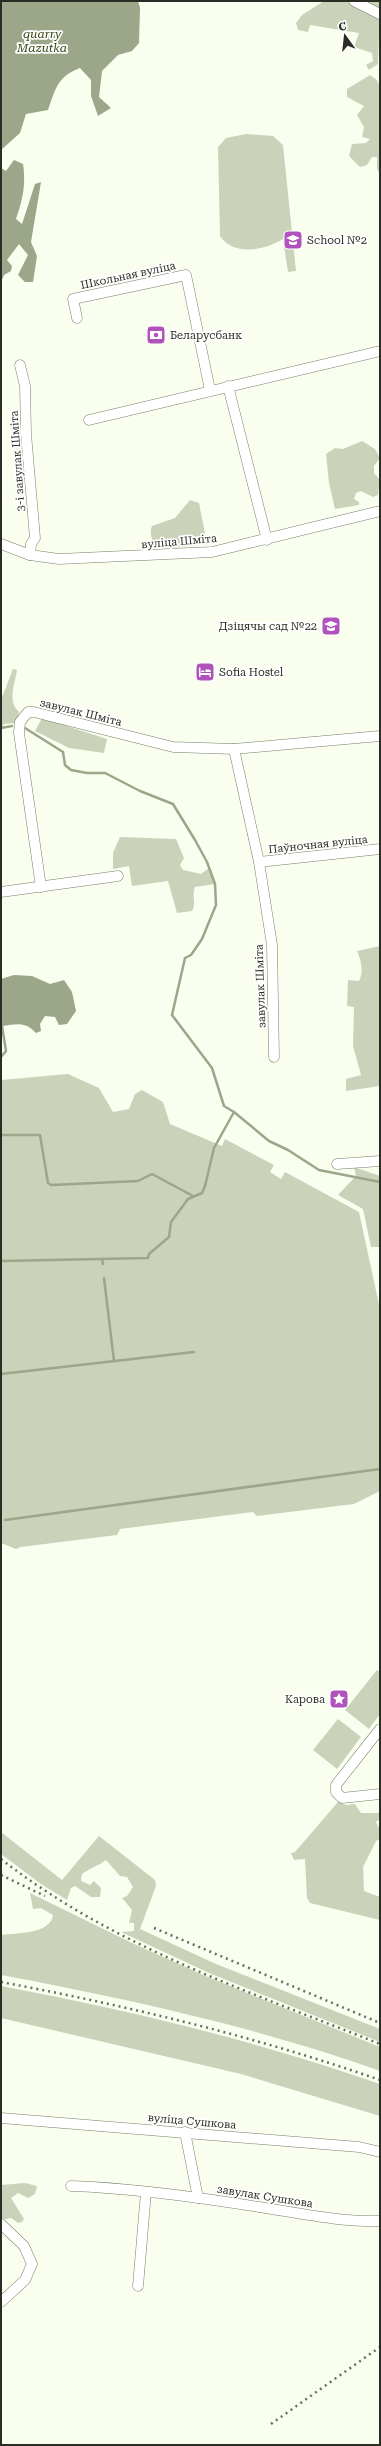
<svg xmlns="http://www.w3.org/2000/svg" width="381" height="2446" font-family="'Roboto Serif',serif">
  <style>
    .green { fill: #cad3b9 }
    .water { fill: #9ca688 }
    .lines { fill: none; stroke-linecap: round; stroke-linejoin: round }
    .stream { stroke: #9ca688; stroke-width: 2.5 }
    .minor-casing { stroke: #777f69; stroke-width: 11 }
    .minor { stroke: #fff; stroke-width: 10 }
    .rail { stroke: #6a6d62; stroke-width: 2.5; stroke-dasharray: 2 4; stroke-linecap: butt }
    .labels { text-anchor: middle; stroke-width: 3.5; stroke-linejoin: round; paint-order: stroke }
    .poi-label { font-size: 11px; fill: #2a2d24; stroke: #fff; text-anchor: start }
    .street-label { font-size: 11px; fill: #2a2d24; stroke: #fff }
    .water-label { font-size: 12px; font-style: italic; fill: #364412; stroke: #fff }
  </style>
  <rect width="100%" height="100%" fill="#f9feef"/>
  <!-- green -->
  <g class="green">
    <polygon points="324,1 380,2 378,64 369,70 366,65 373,61 372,53 354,47 359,33 310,25 308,32 298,30 296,23 302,15"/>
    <polygon points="370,75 377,80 380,88 380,174 377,169 377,157 372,157 367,165 360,167 349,156 352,144 366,143 370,139 362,137 364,127 357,115 364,106 347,97 347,89"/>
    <path d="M246,134L273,136L283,145L296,271L288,272L283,239C265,250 234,257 220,236L218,147L226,138Z"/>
    <polygon points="362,441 375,449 380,458 374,466 374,473 380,480 378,495 373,497 361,491 356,493 354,499 359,502 359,505 335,509 329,483 326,454 335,448 343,449"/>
    <path d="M190,500L199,503L207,544L172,548L157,547C152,543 149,532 152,526L175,518Z"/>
    <path d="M13,669L17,670C15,684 7,701 19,712L16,723L4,724L1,729V695H3Z"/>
    <polygon points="42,718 107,739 104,753 69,748 35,731"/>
    <path d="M120,837L176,839L184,858L180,865L183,870L201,874L209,868L215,884L195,887C191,896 197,903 192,911L177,913L168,881L132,886L129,866L113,869V853Z"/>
    <path d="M380,946V1086L346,1091V1079L361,1075L353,1046L354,1007L347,1006L348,980L359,981C364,971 361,960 357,951Z"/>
    <polygon points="68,1074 99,1088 113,1112 129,1109 135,1094 142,1090 163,1102 170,1124 222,1146 225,1139 274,1165 270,1172 281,1179 285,1172 359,1212 380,1309 380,1491 354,1504 257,1516 253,1512 120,1529 117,1535 21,1547 16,1549 1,1543 1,1080"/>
    <polygon points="354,1167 380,1176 380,1247 371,1247 363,1209 338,1195 356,1176"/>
    <polygon points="377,1670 380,1672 380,1714 369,1729 345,1710"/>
    <polygon points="338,1719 361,1737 337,1769 313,1750"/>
    <polygon points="338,1802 346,1805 355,1804 361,1813 380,1813 380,1819 376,1822 380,1830 380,1839 376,1841 363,1867 364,1891 380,1897 380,1920 310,1903 307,1898 305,1859 294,1860 291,1853 295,1852"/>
    <path d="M1,1832L62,1880L99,1836L155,1880L156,1886L140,1929L216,1964L380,2029V2042L209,1973L121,1932L134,1931V1923H129L132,1910L122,1898L127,1896L133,1887L127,1877L120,1876L106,1860C98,1866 90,1868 82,1874L81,1881L90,1885L94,1881L101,1888L100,1897H91L75,1886L71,1888L67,1900L41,1884L1,1854Z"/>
    <path d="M30,1893L132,1943L208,1977L380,2047V2071C257,2027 128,1999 1,1975V1935C16,1933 51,1934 53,1915L41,1908L33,1909Z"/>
    <path d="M1,1986C129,2010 257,2041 380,2084V2116L241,2074L1,2018Z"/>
    <polygon points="25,2183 37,2186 35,2194 28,2198 18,2193 11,2198 24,2219 22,2222 18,2223 11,2218 1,2220 1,2185"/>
  </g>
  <!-- water -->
  <g class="water">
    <path d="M1,1H138L140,8L139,43L132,51L118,55L102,71L99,97L111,108L98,116L91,96V80L80,68C57,77 56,88 48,110L26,114L20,133L1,150Z"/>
    <path d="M14,160L23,164C26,184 23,199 16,219L22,224L35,184L41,182L31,242L37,256L33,282H25L18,275L28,255L19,244L7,260L12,266L11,271L4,275L1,282V168L6,171Z"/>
    <path d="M14,975L32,976L50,984L64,980L72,992L76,1011L67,1024L59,1025L55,1017L45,1016L40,1024L41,1031L36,1033C25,1021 17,1024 2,1026L1,979Z"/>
  </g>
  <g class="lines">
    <!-- stream -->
    <g class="stream">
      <polyline points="1,728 12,726"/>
      <polyline points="25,728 63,752 65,765 71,770 87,773 105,773 140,791 173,804 195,840 207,862 215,884 216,905 202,939 191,955 185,958 172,1015 212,1068 224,1106 234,1112 269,1141 288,1150 319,1170 380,1182"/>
      <polyline points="1,1057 6,1051 2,1026"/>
      <polyline points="1,1135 40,1135 48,1183 51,1185 138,1181 152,1174 193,1196"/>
      <polyline points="102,1259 103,1264"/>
      <polyline points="1,1261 148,1258 149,1254 169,1237 171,1222 188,1199 202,1193 205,1186 214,1148 234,1112"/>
      <polyline points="104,1278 114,1361"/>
      <polyline points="1,1374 194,1352"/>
      <polyline points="5,1520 380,1469"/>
    </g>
    <!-- minor casing -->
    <g class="minor-casing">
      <g id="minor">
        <polyline points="354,1 380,14"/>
        <polyline points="77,318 73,299 186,275 210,390"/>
        <polyline points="20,365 25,386 26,434 35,538 31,544 30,555"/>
        <polyline points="228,386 267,540"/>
        <polyline points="89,420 380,351"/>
        <polyline points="1,544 30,555 59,559 212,552 380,511"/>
        <polyline points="234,749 259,862 272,945 274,1057"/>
        <polyline points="259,862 380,849"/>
        <polyline points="41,887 19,733 20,722 28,712 34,712 173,747 234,749 380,736"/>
        <polyline points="1,892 118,876"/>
        <polyline points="337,1164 380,1161"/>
        <polyline points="380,1729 336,1785 336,1792 342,1798 380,1794"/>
        <polyline points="1,2118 359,2147 380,2152"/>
        <polyline points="185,2132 198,2198"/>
        <path d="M71,2186C134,2188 197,2197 259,2207C299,2213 339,2222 380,2221"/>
        <polyline points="1,2224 24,2246 32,2264 25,2280 1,2302"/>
        <polyline points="138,2286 146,2192"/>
      </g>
    </g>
    <!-- minor -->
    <use href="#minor" class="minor"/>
    <!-- rail -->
    <g class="rail">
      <path d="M1,1859C112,1946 250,1992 380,2044"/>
      <polyline points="1,1875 45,1896"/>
      <polyline points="154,1928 380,2023"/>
      <path d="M1,1982C129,2006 257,2037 380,2080"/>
      <polyline points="271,2424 380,2347"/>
    </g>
  </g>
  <!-- icons -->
  <defs>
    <g id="school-square" transform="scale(1)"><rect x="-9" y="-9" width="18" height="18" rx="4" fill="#b052bc" stroke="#fff"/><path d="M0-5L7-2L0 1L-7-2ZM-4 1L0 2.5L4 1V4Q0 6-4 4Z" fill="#fff"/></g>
    <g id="bank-square" transform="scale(1)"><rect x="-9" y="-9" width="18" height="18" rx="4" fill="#b052bc" stroke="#fff"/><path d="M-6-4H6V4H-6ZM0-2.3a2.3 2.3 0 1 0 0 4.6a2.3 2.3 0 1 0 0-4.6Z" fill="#fff"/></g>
    <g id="hotel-square" transform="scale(1)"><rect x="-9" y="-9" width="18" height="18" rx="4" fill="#b052bc" stroke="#fff"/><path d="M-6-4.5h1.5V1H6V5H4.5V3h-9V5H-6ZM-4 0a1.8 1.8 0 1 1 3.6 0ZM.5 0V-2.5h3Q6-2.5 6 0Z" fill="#fff"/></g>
    <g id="sight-square" transform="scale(1)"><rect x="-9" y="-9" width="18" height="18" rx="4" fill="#b052bc" stroke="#fff"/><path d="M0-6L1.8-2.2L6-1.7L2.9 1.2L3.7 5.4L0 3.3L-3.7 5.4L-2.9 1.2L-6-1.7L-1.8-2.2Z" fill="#fff"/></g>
  </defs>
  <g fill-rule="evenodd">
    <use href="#school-square" x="293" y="240"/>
    <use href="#bank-square" x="156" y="335"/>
    <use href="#school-square" x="331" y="626"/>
    <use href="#hotel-square" x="205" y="672"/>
    <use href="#sight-square" x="339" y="1699"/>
  </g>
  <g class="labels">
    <!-- poi labels -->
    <g class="poi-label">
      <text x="307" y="244">School №2</text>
      <text x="170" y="339">Беларусбанк</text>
      <text x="317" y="630" text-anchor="end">Дзіцячы сад №22</text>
      <text x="219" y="676">Sofia Hostel</text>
      <text x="325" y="1703" text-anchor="end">Карова</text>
    </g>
    <!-- street labels -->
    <g class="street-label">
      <text transform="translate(128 275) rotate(-12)" y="4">Школьная вуліца</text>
      <text transform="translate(17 461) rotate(-94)" y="4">3-і завулак Шміта</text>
      <text transform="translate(179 541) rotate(-5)" y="4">вуліца Шміта</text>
      <text transform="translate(81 712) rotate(14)" y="4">завулак Шміта</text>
      <text transform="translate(318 844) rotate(-6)" y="4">Паўночная вуліца</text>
      <text transform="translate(260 986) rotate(-92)" y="4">завулак Шміта</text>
      <text transform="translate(192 2121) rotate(5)" y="4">вуліца Сушкова</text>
      <text transform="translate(265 2196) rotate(9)" y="4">завулак Сушкова</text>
    </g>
    <!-- water labels -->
    <g class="water-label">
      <text x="42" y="38">quarry<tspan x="42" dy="14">Mazutka</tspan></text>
    </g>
  </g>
  <!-- border -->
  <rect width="381" height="2446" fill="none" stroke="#2a2d24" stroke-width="4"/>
  <!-- north arrow -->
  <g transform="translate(345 36) rotate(345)" stroke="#ffffff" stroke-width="3" paint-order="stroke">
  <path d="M0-3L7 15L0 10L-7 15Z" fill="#2a2d24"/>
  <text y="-6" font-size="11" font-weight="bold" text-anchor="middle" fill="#2a2d24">С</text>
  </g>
</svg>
